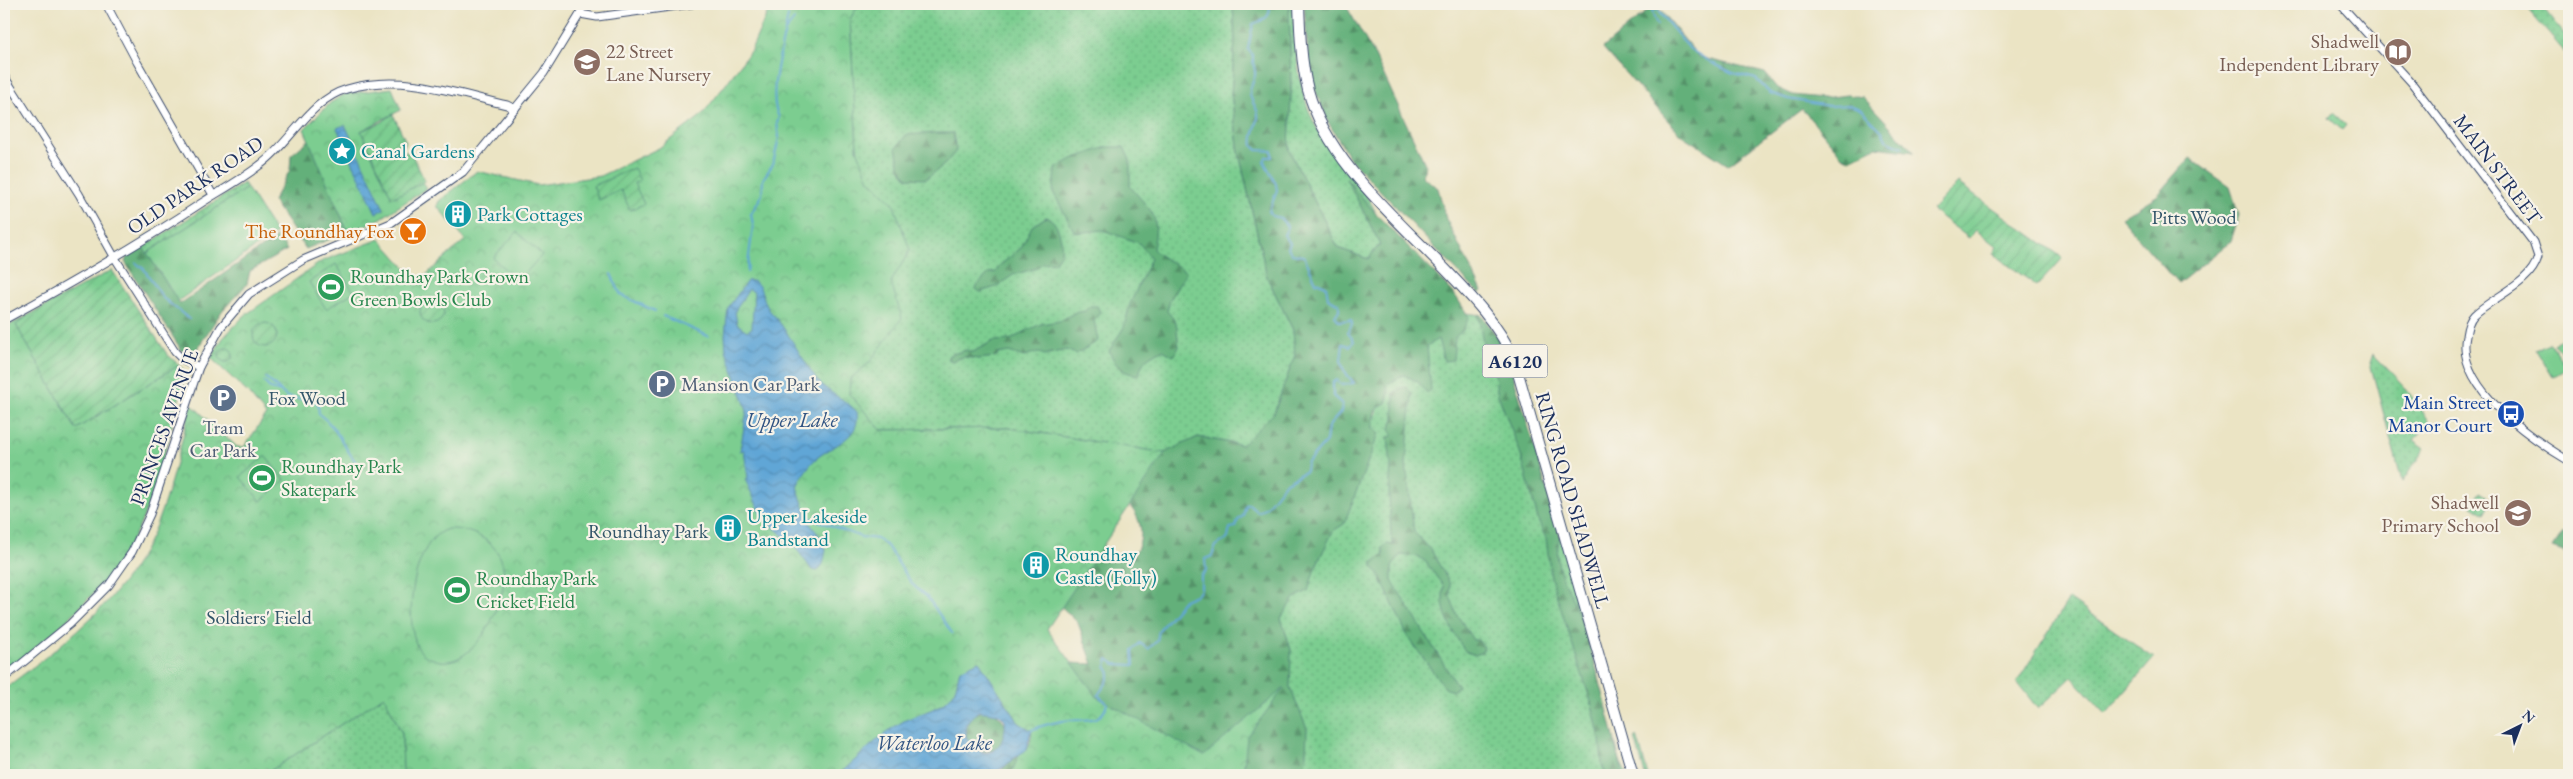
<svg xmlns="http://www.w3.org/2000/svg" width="2573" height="779" font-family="'EB Garamond',serif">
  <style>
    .grass { fill: url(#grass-dots); stroke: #4b7e77 }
    .forest { fill: url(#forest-firs); stroke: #40706c; fill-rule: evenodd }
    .park { fill: url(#park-crowns); stroke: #4b7e77 }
    .garden { fill: url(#garden-furrows); stroke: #4b7e77 }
    .pitch { fill: #7bcd90; stroke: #4b7e77 }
    .water { fill: url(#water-waves); stroke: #3e6a9a; fill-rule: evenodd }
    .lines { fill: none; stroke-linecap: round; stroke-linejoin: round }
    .stream { stroke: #60a6d6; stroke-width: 2 }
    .minor-casing { stroke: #3a4a6d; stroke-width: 9 }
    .highway-casing { stroke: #3a4a6d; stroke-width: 12 }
    .minor { stroke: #fff; stroke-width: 7 }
    .highway { stroke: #fff; stroke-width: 10 }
    .labels { text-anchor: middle; stroke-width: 4.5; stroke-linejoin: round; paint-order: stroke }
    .shield { fill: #f7f3e8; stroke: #5d6a87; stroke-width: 1 }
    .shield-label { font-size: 19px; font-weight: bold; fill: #1b2f5e }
    .education-label { font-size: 20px; fill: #785e54; stroke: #f7f3e8; text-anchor: end }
    .culture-label { font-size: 20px; fill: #0d838f; stroke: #f7f3e8; text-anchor: start }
    .street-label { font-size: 20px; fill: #1b2f5e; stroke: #f7f3e8 }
    .park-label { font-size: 20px; fill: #33566a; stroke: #f7f3e8 }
    .food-label { font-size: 20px; fill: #c56008; stroke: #f7f3e8; text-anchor: end }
    .leisure-label { font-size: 20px; fill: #27864d; stroke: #f7f3e8; text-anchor: start }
    .service-label { font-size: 20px; fill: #4e5e75; stroke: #f7f3e8; text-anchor: start }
    .transit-label { font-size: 20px; fill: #164399; stroke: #f7f3e8; text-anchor: end }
    .water-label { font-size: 21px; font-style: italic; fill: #305382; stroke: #f7f3e8 }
  </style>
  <defs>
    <pattern id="grass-dots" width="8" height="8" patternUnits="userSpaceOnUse" patternTransform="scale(1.25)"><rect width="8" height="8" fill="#7bcd90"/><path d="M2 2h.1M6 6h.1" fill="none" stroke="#6ab07f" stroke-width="1.8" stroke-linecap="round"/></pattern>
    <pattern id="forest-firs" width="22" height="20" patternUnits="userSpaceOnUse" patternTransform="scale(1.25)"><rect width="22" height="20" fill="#64b07a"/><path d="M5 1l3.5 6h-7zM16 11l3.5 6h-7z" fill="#529067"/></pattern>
    <pattern id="park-crowns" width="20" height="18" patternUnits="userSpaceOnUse" patternTransform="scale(1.25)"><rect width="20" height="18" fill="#7bcd90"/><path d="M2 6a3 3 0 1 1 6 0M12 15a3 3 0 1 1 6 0" fill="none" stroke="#6ab07f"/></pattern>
    <pattern id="garden-furrows" width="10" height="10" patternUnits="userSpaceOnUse" patternTransform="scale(1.25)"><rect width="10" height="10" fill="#7bcd90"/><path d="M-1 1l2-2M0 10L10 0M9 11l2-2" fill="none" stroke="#6ab07f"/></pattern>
    <pattern id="water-waves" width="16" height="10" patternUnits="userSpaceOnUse" patternTransform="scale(1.25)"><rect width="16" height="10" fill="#60a6d6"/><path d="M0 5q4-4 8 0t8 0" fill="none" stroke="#4e88b1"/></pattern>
  </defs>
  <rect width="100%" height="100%" fill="#f7f3e8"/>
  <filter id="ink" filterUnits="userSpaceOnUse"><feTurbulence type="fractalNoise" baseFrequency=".02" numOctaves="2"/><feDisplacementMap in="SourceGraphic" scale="10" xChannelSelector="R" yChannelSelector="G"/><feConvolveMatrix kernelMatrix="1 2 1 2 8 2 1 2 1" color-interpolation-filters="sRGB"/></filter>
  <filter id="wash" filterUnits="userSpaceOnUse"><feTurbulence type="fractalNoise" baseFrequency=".0096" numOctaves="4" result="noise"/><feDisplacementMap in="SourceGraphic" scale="20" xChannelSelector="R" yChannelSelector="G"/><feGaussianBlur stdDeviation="1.12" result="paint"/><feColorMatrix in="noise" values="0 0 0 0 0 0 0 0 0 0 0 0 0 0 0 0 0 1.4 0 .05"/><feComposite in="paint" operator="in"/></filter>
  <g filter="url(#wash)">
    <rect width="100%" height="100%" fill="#ebe4c4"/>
    <!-- grass -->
    <g class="grass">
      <polygon points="859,4 1233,4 1235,41 1231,94 1239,153 1267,277 1293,330 1295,355 1274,413 1242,445 1198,437 1165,453 1009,428 881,430 849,394 850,379 869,363 891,283 868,181 857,149 850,19"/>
      <path d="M1289,4H1292C1296,48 1297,98 1322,137C1339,163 1364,186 1377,215L1348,181L1380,244L1368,259L1338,248L1289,150L1291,91Z"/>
      <polygon points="2523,4 2540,4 2569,40 2569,57"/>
      <polygon points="2333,113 2346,125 2342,130 2329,118"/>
      <polygon points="244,183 247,188 147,253 143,247"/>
      <polygon points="1466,313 1481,315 1509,361 1560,535 1620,761 1627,775 1243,775 1291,650 1281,618 1348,497 1386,385 1437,325"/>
      <polygon points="2373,354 2404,386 2430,422 2414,440 2425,448 2402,482 2370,363"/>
      <polygon points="2069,599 2154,658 2106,714 2072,677 2038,709 2017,682"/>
      <polygon points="384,696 402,733 403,775 274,775 270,771"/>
      <polygon points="1637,736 1648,775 1645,775 1635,738"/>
    </g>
    <!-- forest -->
    <g class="forest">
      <path d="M1233,4H1289L1291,91L1289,150L1338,248L1368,259L1380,244L1346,178L1377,215L1453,292L1469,317L1463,330L1455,337L1453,360L1444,361L1438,339L1427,346L1431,390L1427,393L1418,382L1404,375L1387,385L1389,393L1386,403C1374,408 1373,415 1373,428L1379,433L1344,524L1333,531L1315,568L1308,591L1294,598L1281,618L1291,650L1290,687L1307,729L1305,775H997L1012,760L1029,752L1070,663L1093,664L1078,623L881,430L1009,428L1164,453L1198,437L1242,445L1274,413L1295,355L1293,330L1267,277L1239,153L1231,94L1235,41ZM1129,505C1144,522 1145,542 1131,559L1116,558L1102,547Z"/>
      <polygon points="1304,4 1345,4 1375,56 1426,166 1422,176 1438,188 1446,219 1482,291 1479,294 1350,159 1328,122 1310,77"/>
      <polygon points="1655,4 1699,57 1765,73 1776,87 1793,95 1822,98 1848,95 1863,97 1914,152 1876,147 1850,160 1841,155 1802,109 1728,165 1680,134 1603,48"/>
      <polygon points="936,133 953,133 956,151 945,164 926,179 907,178 900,168 896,148 906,135"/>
      <polygon points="309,140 348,232 306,249 273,201 290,170 291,155"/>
      <path d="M1107,147H1124L1130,160V186C1152,214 1160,211 1153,249C1163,260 1175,263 1186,272L1170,300L1167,311L1176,322L1179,347L1173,356L1163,350C1149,356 1142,359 1139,375C1121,373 1117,367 1109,351L1124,327L1130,304L1151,258L1139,243L1103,230L1075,233L1053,192L1055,169L1072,159Z"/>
      <polygon points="2190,158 2230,187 2239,215 2231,241 2178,284 2121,218 2158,195"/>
      <path d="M1046,217C1058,220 1063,241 1061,252C1060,255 1056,259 1055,262L1042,263L1037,268L1013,275L996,287L980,292L975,288L989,273L996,272L999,266L1021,248L1032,226Z"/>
      <polygon points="278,236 287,250 250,271 247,284 222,311 193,355 182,351 125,262 127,257 143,247 180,304"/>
      <path d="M1090,306H1097L1100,312L1094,320L1098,341L1076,354L1066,350L1044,355C1038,351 1030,354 1024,357L1009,352L998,354L996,357L978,359L964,357L952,361L948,359L949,355L966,350L973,352L993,341L1010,340L1028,330L1041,324L1060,321L1074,313L1085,311Z"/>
      <path d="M1478,314L1481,315L1497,336L1509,361L1560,535C1550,572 1572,590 1582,622C1599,672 1611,724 1623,775H1606L1602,765L1600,739L1592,705L1551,578L1546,538L1539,523L1520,452L1497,392L1494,368L1485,354Z"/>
      <path d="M1406,387L1412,393L1406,464L1414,532L1431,550L1450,584V596L1456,613L1473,640H1478L1484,648L1481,653L1475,655L1466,652C1453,634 1439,610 1444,587L1425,561L1417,556L1400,555L1392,567V581L1458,687L1452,691L1445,688L1408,637L1379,575L1373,567V562L1384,555L1382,548L1387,544L1394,545L1391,535L1389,494L1391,465L1388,437L1393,436L1390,428L1394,419V393L1401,388Z"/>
      <polygon points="2562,533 2569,537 2569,554 2552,548"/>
      <circle cx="986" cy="731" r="20"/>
    </g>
    <!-- park -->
    <g class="park">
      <path d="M771,4H859L850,19L857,149L869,180L893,203L910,250L891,282L902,318L869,363L850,379L849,394L881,430L1009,428L1165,453L1047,629L1097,697L1204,756L1284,688L1247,737L1243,775H1011L1019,754C1031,748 1030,743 1032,731L1019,723L979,661L960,670C958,676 957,686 954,692C944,709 919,713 904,721C880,734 859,758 838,775H403L402,733L384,696L270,771L266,768L259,775H4V689C60,647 123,600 152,535C170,493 180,448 191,404L237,447H244L266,415L248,393L211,358L223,338L244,316L322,261L380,239L418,282L465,240L437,206L439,201L477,171L538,185L600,176L659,148L701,116L726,84L751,50Z"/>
      <polygon points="392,88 401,110 361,131 392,198 423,182 427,188 380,219 348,232 304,129 330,103 345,94"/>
      <path d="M27,316L16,325L76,429L179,365L187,373C173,414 165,457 151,498C125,574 66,625 4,672V328Z"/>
    </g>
    <!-- garden -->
    <g class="garden">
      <polygon points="393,114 406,142 401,151 411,153 425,181 392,198 361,131 382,122"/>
      <polygon points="634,168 640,181 634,183 644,204 630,210 621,190 599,200 593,186"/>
      <polygon points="1958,183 2063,258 2037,286 1993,254 1997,247 1976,230 1969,238 1932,210"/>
      <polygon points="112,270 167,354 179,365 76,429 16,325 27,316"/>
      <circle cx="432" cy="312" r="12"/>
      <circle cx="265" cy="335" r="12"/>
      <circle cx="226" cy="355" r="7"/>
      <polygon points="2480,492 2493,500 2485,514 2471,505"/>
    </g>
    <!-- pitch -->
    <g class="pitch">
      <polygon points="247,188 276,233 178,301 147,253"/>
      <polygon points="517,232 542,255 518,281 493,258"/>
      <polygon points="336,264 354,292 326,309 309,282"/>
      <polygon points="2566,334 2569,337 2569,360 2552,343"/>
      <polygon points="2549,342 2567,368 2553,377 2536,350"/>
      <polygon points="265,456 285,480 261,501 240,477"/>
      <path d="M448,529C475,528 504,545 504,575C505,605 472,675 433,659C426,657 422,654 418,648C403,621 413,538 448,529Z"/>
    </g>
    <!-- water -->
    <g class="water">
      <polygon points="345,125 384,209 376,213 337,128"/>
      <path d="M747,281C763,278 762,302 770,311C789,332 801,358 818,381C829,394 846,399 857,412C861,438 833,445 817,458C810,463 800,478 797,487L810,524L822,539L826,550L823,564L818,571L812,570L796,548L762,516L745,479L748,478L744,450L740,451L747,410L726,350L725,335L728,308ZM749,289L754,292L752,328L747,331L737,324L735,311Z"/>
      <path d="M979,661L1019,723L1031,730L1027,750C1003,762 1006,775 977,775L973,772L963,775H838C859,758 880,734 904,721C919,713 944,709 954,692C957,686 958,676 960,670ZM978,711L999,714L1005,720C1007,733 999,759 980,751C975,749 970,741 966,737V724Z"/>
    </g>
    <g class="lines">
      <!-- stream -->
      <g class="stream">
        <polyline points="1652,4 1690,49 1712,63 1733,73 1756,79 1770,93 1788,99 1829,106 1850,105 1860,109 1882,131 1886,140 1903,147"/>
        <polyline points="1655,7 1652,12 1657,25"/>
        <polyline points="786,30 794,20"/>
        <polyline points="136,263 144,269 163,298 189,319"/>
        <path d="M747,272L753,225L751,214L762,195L763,179L773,164L779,137L777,123L779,117C766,95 784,41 788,16"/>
        <polyline points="611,274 621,295 655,311"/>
        <polyline points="663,316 708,336"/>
        <path d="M266,378L287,397L315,401L318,404L319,414C337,427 342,445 356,462"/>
        <polyline points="264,382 271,389 281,392"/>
        <polyline points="808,517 861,537 878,539 887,546 912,584 928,598 952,633"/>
        <path d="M1028,732C1038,726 1051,723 1062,721C1079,717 1103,727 1107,703L1098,695L1107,682L1110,673L1106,666L1108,659L1115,664L1134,665L1133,650L1140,643L1148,649L1157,641L1159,630L1184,600L1198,594L1201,589V576L1206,570L1205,559L1212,556L1216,546L1228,538L1230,528L1236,527L1238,520L1243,516L1246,505L1249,504L1258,512L1267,506L1286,482L1306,471L1307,463L1326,442L1328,427L1341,412L1342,404L1333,396V382L1336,380L1342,385L1354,383L1344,371L1341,360L1343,344L1350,346L1354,341L1348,333L1352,324L1351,320L1339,321L1335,316L1339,310V304L1328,298L1326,286L1316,282L1304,256L1292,254L1288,248L1290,243L1284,235L1288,227L1280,218L1272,216L1269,211L1277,191L1276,184L1264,161L1266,157H1272V151L1257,150L1253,146C1250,134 1258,127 1258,116C1258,108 1253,105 1251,98C1247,90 1254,83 1255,75C1256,69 1252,64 1253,56L1248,49L1253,24C1264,20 1272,17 1269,4"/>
      </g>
    </g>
  </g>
  <g filter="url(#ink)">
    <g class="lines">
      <!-- minor casing -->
      <g class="minor-casing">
        <g id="minor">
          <polyline points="106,4 137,62 213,195"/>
          <path d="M2340,4L2411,82L2533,242L2538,257C2531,284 2492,297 2474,315C2469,320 2467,329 2466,336C2455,387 2532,439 2569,461"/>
          <polyline points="580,14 597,17 692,4"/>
          <polyline points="4,76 79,194 115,258 175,352 182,359 199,367"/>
          <path d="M4,320C72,283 138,245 203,202C222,190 242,179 260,165C291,143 309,100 347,89C401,73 455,93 507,105L515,109"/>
          <polyline points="4,678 70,624 109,585 132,552 150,514 199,367 221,327 249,294 303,260 391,223 463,172 544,73 580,14 583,4"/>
        </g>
      </g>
      <!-- highway casing -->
      <g class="highway-casing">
        <path id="highway" d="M1299,4C1300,33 1301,62 1308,90C1327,161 1396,218 1445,269C1472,297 1498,324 1514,359L1633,775"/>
      </g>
      <!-- minor -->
      <use href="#minor" class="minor"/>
      <!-- highway -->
      <use href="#highway" class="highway"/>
    </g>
  </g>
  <!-- icons -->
  <defs>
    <g id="library-disc" transform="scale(1.4375)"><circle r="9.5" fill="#8d6e63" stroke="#f7f3e8"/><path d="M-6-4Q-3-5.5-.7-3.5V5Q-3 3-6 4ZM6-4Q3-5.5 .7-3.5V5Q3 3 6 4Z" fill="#fff"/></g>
    <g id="school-disc" transform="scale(1.4375)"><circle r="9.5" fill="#8d6e63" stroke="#f7f3e8"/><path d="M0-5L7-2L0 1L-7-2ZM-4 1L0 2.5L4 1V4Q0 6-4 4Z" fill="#fff"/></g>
    <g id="sight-disc" transform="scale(1.4375)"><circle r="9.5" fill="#0f9aa8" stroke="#f7f3e8"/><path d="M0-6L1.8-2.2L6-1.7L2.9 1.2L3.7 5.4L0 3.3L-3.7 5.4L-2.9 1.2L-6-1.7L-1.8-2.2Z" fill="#fff"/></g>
    <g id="building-disc" transform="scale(1.4375)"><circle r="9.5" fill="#0f9aa8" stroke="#f7f3e8"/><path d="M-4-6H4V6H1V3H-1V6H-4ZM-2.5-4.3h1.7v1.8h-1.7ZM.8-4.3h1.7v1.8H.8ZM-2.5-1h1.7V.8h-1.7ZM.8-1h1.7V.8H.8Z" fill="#fff"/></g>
    <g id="bar-disc" transform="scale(1.4375)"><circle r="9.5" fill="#e8710a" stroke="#f7f3e8"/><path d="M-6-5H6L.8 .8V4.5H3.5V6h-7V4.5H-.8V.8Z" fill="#fff"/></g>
    <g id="stadium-disc" transform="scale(1.4375)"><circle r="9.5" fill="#2e9e5b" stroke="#f7f3e8"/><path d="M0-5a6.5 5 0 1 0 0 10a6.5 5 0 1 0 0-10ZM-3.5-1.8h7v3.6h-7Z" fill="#fff"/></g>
    <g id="parking-disc" transform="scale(1.4375)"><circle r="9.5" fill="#5c6f8a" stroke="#f7f3e8"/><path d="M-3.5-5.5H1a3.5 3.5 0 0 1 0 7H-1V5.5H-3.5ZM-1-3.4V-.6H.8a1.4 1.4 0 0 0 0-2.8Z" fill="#fff"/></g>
    <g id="bus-disc" transform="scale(1.4375)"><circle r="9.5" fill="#1a4fb4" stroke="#f7f3e8"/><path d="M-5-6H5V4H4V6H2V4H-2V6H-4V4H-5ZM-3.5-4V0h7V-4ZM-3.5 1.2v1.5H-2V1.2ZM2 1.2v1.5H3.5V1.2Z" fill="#fff"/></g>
  </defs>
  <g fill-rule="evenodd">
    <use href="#library-disc" x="2398" y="52"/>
    <use href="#school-disc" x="587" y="62"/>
    <use href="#sight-disc" x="342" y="151"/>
    <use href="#building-disc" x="458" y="214"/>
    <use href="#bar-disc" x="413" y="231"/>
    <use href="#stadium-disc" x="331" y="287"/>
    <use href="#parking-disc" x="662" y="384"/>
    <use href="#parking-disc" x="223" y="398"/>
    <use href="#bus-disc" x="2511" y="414"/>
    <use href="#stadium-disc" x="262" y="478"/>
    <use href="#school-disc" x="2518" y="513"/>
    <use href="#building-disc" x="728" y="528"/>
    <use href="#building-disc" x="1036" y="565"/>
    <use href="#stadium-disc" x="457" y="590"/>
  </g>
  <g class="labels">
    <!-- shield labels -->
    <rect class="shield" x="1482.5" y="344.5" width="65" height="33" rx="4"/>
    <g class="shield-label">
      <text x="1515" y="368">A6120</text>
    </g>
    <!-- education labels -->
    <g class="education-label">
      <text x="2379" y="48">Shadwell<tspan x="2379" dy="23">Independent Library</tspan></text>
      <text x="606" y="58" text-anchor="start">22 Street<tspan x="606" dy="23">Lane Nursery</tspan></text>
      <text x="2499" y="509">Shadwell<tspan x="2499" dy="23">Primary School</tspan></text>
    </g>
    <!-- culture labels -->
    <g class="culture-label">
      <text x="361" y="158">Canal Gardens</text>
      <text x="477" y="221">Park Cottages</text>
      <text x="747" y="523">Upper Lakeside<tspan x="747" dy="23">Bandstand</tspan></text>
      <text x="1055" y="561">Roundhay<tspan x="1055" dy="23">Castle (Folly)</tspan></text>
    </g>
    <!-- street labels -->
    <g class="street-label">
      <text transform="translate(2498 169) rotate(53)" y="7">MAIN STREET</text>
      <text transform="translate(195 185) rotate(-34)" y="7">OLD PARK ROAD</text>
      <text transform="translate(164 427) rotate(-70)" y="7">PRINCES AVENUE</text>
      <text transform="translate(1573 500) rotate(74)" y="7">RING ROAD SHADWELL</text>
    </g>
    <!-- park labels -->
    <g class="park-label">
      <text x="2194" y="224">Pitts Wood</text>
      <text x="307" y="405">Fox Wood</text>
      <text x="648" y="538">Roundhay Park</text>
      <text x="259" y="624">Soldiers' Field</text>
    </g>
    <!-- food labels -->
    <g class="food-label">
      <text x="394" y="238">The Roundhay Fox</text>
    </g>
    <!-- leisure labels -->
    <g class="leisure-label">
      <text x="350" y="283">Roundhay Park Crown<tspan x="350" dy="23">Green Bowls Club</tspan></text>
      <text x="281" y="473">Roundhay Park<tspan x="281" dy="23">Skatepark</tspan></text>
      <text x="476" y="585">Roundhay Park<tspan x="476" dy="23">Cricket Field</tspan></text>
    </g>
    <!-- service labels -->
    <g class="service-label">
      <text x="681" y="391">Mansion Car Park</text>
      <text x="223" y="434" text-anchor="middle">Tram<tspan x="223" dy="23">Car Park</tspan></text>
    </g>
    <!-- transit labels -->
    <g class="transit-label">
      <text x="2492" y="409">Main Street<tspan x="2492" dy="23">Manor Court</tspan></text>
    </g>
    <!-- water labels -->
    <g class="water-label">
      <text x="792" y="427">Upper Lake</text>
      <text x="934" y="750">Waterloo Lake</text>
    </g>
  </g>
  <!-- margin -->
  <rect width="2573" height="779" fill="none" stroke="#f7f3e8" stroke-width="20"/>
  <!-- north arrow -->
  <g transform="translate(2520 726) rotate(42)" stroke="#f7f3e8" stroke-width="4" paint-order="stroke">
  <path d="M0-4L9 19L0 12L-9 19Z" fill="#1b2f5e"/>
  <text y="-8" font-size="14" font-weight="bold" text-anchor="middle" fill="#1b2f5e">N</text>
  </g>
</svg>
